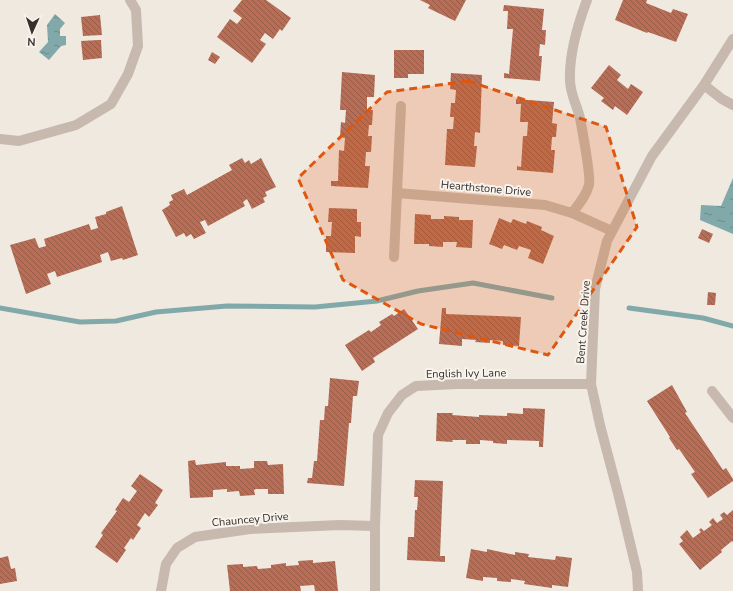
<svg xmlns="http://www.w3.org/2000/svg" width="733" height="591" font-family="'Nunito Sans',sans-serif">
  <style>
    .water { fill: url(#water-ripples) }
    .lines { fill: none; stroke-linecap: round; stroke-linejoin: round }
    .stream { stroke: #82a9aa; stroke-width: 5 }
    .building { fill: url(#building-back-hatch) }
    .minor { stroke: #c7b9ad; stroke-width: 10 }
    .marked { fill: #df570e; fill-opacity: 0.2; stroke: #df570e; stroke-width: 3; stroke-dasharray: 8 5; stroke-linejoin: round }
    .labels { text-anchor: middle; stroke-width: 4; stroke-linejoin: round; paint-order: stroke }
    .street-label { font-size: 11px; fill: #372f2b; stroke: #f8f3ec }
  </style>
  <defs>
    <pattern id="water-ripples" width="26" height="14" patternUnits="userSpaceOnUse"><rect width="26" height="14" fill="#82a9aa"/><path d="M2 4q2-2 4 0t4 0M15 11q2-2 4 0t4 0" fill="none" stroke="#6b8a8b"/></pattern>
    <pattern id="building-back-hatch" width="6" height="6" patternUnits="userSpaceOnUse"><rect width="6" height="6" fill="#b86e56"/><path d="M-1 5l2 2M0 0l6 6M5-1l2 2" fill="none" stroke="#965b47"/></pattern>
  </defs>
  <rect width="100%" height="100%" fill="#f0e9e0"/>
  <!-- water -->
  <g class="water">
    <polygon points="55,14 65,23 60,29 60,36 66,36 66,45 61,46 49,60 39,52 48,42 47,25"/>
    <polygon points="733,178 733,234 700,220 701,205 721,206"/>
  </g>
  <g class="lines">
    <!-- stream -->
    <g class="stream">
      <polyline points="0,308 80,322 116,321 156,312 227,306 315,307 377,301 418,291 473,283 552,298"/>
      <polyline points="629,308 703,318 733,326"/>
    </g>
  </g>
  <!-- building -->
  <g class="building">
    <polygon points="242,0 266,0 291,18 282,31 280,29 273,39 265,33 260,40 266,44 252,63 217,37 230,19 237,24 242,18 233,11"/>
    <polygon points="420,0 466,0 455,21 428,8 430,5"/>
    <polygon points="623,0 647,0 646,3 671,13 673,9 688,14 676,42 648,32 647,33 615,20"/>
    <polygon points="504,5 544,9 542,30 546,30 545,45 540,44 539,56 542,56 540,81 504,78 504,73 509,74 513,29 507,29 508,11 503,11"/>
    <polygon points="100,15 102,35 83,36 81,17"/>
    <polygon points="98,40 101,40 102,58 83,60 81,41"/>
    <polygon points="394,50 424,50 424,74 408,74 408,78 394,78"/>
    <polygon points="212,52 220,57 215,64 208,60"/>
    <polygon points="609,65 621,75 617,80 628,89 631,84 643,92 627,115 615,106 613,110 601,101 604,98 591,88"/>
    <polygon points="342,72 375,75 374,97 367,97 367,110 373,110 372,125 369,125 368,136 372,136 371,152 366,152 365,166 370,166 368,188 331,186 331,181 338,181 339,150 344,151 345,138 340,137 341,122 345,123 346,110 340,110"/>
    <polygon points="451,73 482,75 480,133 475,132 474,146 477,146 475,167 445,165 447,129 453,129 454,117 450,117 451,103 455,103 456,90 450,89"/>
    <polygon points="516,99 554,102 552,123 557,124 556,137 552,137 551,150 555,150 553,173 517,170 517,166 521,167 523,136 527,136 528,122 520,122 521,104 516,104"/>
    <polygon points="242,158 245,163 249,160 251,164 261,158 276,187 265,192 267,196 263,198 265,202 252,209 247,199 243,202 245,206 208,226 205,220 200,222 206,233 194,239 191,234 186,237 184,233 176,237 162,210 170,205 169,202 173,200 171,195 184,189 187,195 232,170 229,165"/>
    <polygon points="122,206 138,255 123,260 122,258 111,261 108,252 100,255 102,262 57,277 55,271 47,274 51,284 26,294 10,245 35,238 39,248 46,246 44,239 89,224 91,230 98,228 95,217 106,214 106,212"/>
    <polygon points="329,208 357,209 357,222 361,222 361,237 355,236 355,253 326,252 326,236 331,236 332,222 328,222"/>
    <polygon points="415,214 431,215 431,219 444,219 444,216 459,217 459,220 473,220 472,248 456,247 457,242 443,242 443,247 429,246 429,244 414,244"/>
    <polygon points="499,218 511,223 513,219 526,224 527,221 542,227 541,230 554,236 543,264 528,258 531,250 519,246 517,250 504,245 502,249 489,244"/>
    <polygon points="702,229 713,234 709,243 698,238"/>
    <polygon points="708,292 716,293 715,305 707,305"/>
    <polygon points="442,308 446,308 446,314 521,317 519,346 503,345 503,341 490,340 490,343 475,342 476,340 462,339 462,346 439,344"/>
    <polygon points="404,309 418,329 373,358 375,362 362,371 345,345 369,330 371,332 381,325 379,322 392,314 394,316"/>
    <polygon points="330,378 359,381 357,396 353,396 351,423 349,423 344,486 307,483 308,478 312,478 314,461 317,461 320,420 324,420 325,406 328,406"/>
    <polygon points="672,385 687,412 685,413 723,470 726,468 733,479 733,481 708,498 691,474 695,472 679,449 677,450 669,438 670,437 647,401"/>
    <polygon points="523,408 545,409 543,447 539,447 539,441 507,440 507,444 493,443 493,441 480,440 480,444 466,444 466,440 452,440 453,442 436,441 437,413 453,413 452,415 479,417 479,415 507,416 507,413 523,414"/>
    <polygon points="195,460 196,465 226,462 226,466 240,466 240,469 254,468 254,461 267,461 268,465 283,464 284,494 268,494 268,489 256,489 254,490 255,495 240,496 239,491 227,492 227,489 213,490 213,497 190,498 188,461"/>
    <polygon points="140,474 163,490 155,503 158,505 149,517 145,513 137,525 141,528 133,540 131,538 124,548 126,550 117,563 95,547 103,535 101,533 117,511 115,510 123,498 129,502 137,491 131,486"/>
    <polygon points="415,480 443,481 440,556 445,556 445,562 407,560 408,537 414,537 415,510 417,510 418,497 414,497"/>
    <polygon points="733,510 733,542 732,541 721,550 722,552 700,570 679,544 683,541 680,537 687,530 693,538 701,532 699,530 701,528 704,531 712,525 709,522 713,518 717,523 723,519 720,515 724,512 727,515"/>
    <polygon points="471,549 487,552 487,549 515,555 515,552 529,554 528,557 555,560 556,556 572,558 568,587 552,585 552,588 524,584 525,581 511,579 511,582 497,581 497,578 483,577 483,581 466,578"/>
    <polygon points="8,556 11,569 15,568 17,581 0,584 0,558"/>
    <polygon points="313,560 313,563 335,561 338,591 315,591 314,585 300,586 301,591 230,591 227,565 243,564 243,567 257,566 258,569 271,568 271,565 286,563 286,566 299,565 298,561"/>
  </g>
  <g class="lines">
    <!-- minor -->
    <g class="minor">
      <polyline points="704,85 722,99 733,105"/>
      <polyline points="0,139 19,141 76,125 111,104 128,74 138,46 136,10 130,0"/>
      <polyline points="397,193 545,205 572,213 612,231"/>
      <path d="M572,213C579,204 586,196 589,185C591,176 582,129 580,118C577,105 570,94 570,80C569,54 578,24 587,0"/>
      <polyline points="394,257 401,106"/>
      <polyline points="712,391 733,418"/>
      <polyline points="161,591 166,564 177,548 195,537 250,529 340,525 375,526"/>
      <polyline points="375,591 375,526 378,435 388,413 402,395 416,386 456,384 591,384"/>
      <polyline points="638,591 637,572 619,497 600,425 591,384 595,289 607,241 652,156 704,85 733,39"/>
    </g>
  </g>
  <!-- marked area -->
  <path class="marked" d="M468,81L606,127L637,227L548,355L421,324L343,280L298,178L387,92Z"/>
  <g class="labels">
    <!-- street labels -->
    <g class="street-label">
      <text transform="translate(486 188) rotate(5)" y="4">Hearthstone Drive</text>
      <text transform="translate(583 322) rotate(-86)" y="4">Bent Creek Drive</text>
      <text transform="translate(466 373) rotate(-1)" y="4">English Ivy Lane</text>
      <text transform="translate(250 519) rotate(-5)" y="4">Chauncey Drive</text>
    </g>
  </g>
  <!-- north arrow -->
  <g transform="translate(32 32) rotate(183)" stroke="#f8f3ec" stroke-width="3" paint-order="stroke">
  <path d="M0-3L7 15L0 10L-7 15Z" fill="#372f2b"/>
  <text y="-6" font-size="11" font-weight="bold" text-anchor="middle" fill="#372f2b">N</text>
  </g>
</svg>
